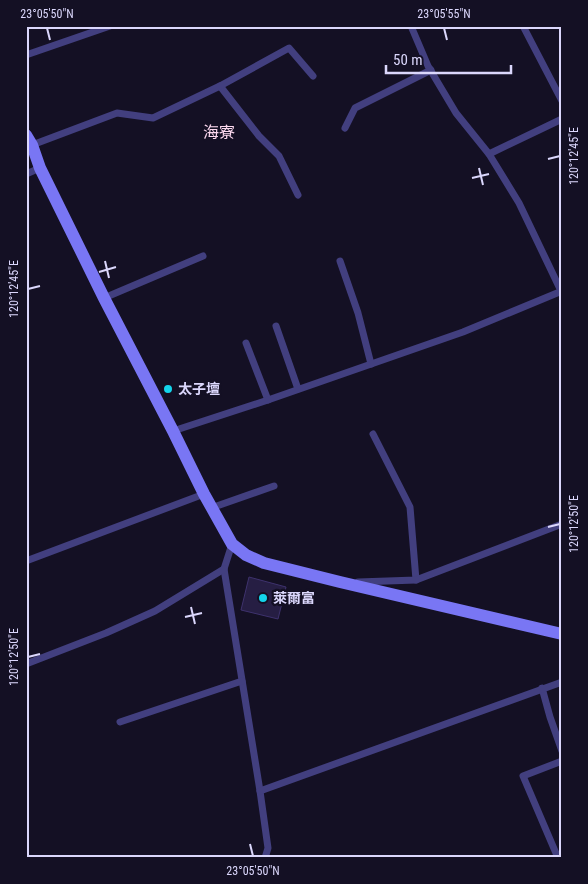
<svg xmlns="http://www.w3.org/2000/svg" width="588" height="884" font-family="'Roboto Condensed','Noto Sans TC',sans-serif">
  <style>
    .building { fill: #261e43; stroke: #3e326d }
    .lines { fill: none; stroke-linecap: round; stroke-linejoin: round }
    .lane { stroke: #423f7f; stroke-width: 7 }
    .secondary { stroke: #7976f4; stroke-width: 12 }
    .ticks { fill: none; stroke: #dbd7fc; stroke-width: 2 }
    .poi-dot { fill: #14d4eb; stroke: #141024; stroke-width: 2 }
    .labels { text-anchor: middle; stroke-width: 4.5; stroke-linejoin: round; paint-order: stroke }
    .poi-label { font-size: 14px; font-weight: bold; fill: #dbd7fc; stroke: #141024; text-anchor: start }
    .quarter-label { font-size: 16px; fill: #fcd8ef; stroke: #141024 }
    .neatline { fill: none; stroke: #dbd7fc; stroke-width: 2 }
    .ticks-label { font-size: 12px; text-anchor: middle; fill: #dbd7fc }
  </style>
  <rect width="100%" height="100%" fill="#141024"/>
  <!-- building -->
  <polygon class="building" points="249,577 286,587 278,619 241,610"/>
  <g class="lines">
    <!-- lane -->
    <g class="lane">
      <polyline points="411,26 428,66 456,113 489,154 519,203 562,293"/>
      <polyline points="523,26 562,101"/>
      <polyline points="26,55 110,26"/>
      <polyline points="220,86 259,136 279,156 298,195"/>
      <polyline points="345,128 355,108 431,70"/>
      <polyline points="32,145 117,113 153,118 220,86 289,48 313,76"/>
      <polyline points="489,154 562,119"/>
      <polyline points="26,174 40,168"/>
      <polyline points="340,261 358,313 371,364"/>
      <polyline points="104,298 203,256"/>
      <polyline points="276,326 298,389"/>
      <polyline points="246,343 268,400"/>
      <polyline points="173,431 268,400 463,332 562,291"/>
      <polyline points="373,434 410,507 416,580"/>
      <polyline points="211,508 274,486"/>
      <polyline points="232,544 224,569 260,791 268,848 265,858"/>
      <polyline points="26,561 204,494"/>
      <polyline points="358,582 416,580 562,524"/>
      <polyline points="26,664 106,633 155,611 224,569"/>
      <polyline points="542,688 550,717 562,751"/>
      <polyline points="120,722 242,681"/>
      <polyline points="260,791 562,682"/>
      <polyline points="558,858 523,776 562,761"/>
    </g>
    <!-- secondary -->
    <polyline class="secondary" points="26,135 32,145 40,168 104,298 173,431 204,494 232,544 246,555 264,563 340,582 562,634"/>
  </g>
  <!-- ticks -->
  <path class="ticks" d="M47,28L50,40M444,28L447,40M548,159L560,156M479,168L483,185M472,178L489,174M105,261L109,278M99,272L116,267M28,289L40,286M548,527L560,524M191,607L195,624M185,617L202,613M28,657L40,654M250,844L253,856"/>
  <!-- markers -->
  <g class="poi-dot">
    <circle cx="168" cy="389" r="5"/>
    <circle cx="263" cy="598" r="5"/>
  </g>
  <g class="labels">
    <!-- poi labels -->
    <g class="poi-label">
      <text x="178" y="394">太子壇</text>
      <text x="273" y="603">萊爾富</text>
    </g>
    <!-- quarter labels -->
    <g class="quarter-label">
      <text x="219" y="138">海寮</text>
    </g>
  </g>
  <!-- border -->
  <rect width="588" height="884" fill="none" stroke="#141024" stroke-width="55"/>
  <!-- scale -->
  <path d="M386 65v8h125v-8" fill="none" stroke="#dbd7fc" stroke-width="2.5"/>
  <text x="393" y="65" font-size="15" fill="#dbd7fc" stroke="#141024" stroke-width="4" paint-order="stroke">50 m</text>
  <rect x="28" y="28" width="532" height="828" class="neatline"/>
  <g class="ticks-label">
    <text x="47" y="18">23°05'50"N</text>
    <text x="444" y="18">23°05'55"N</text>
    <text transform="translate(574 156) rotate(-90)" y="4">120°12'45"E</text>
    <text transform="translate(14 289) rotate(-90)" y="4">120°12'45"E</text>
    <text transform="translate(574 524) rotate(-90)" y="4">120°12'50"E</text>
    <text transform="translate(14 657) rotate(-90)" y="4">120°12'50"E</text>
    <text x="253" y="875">23°05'50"N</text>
  </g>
</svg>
